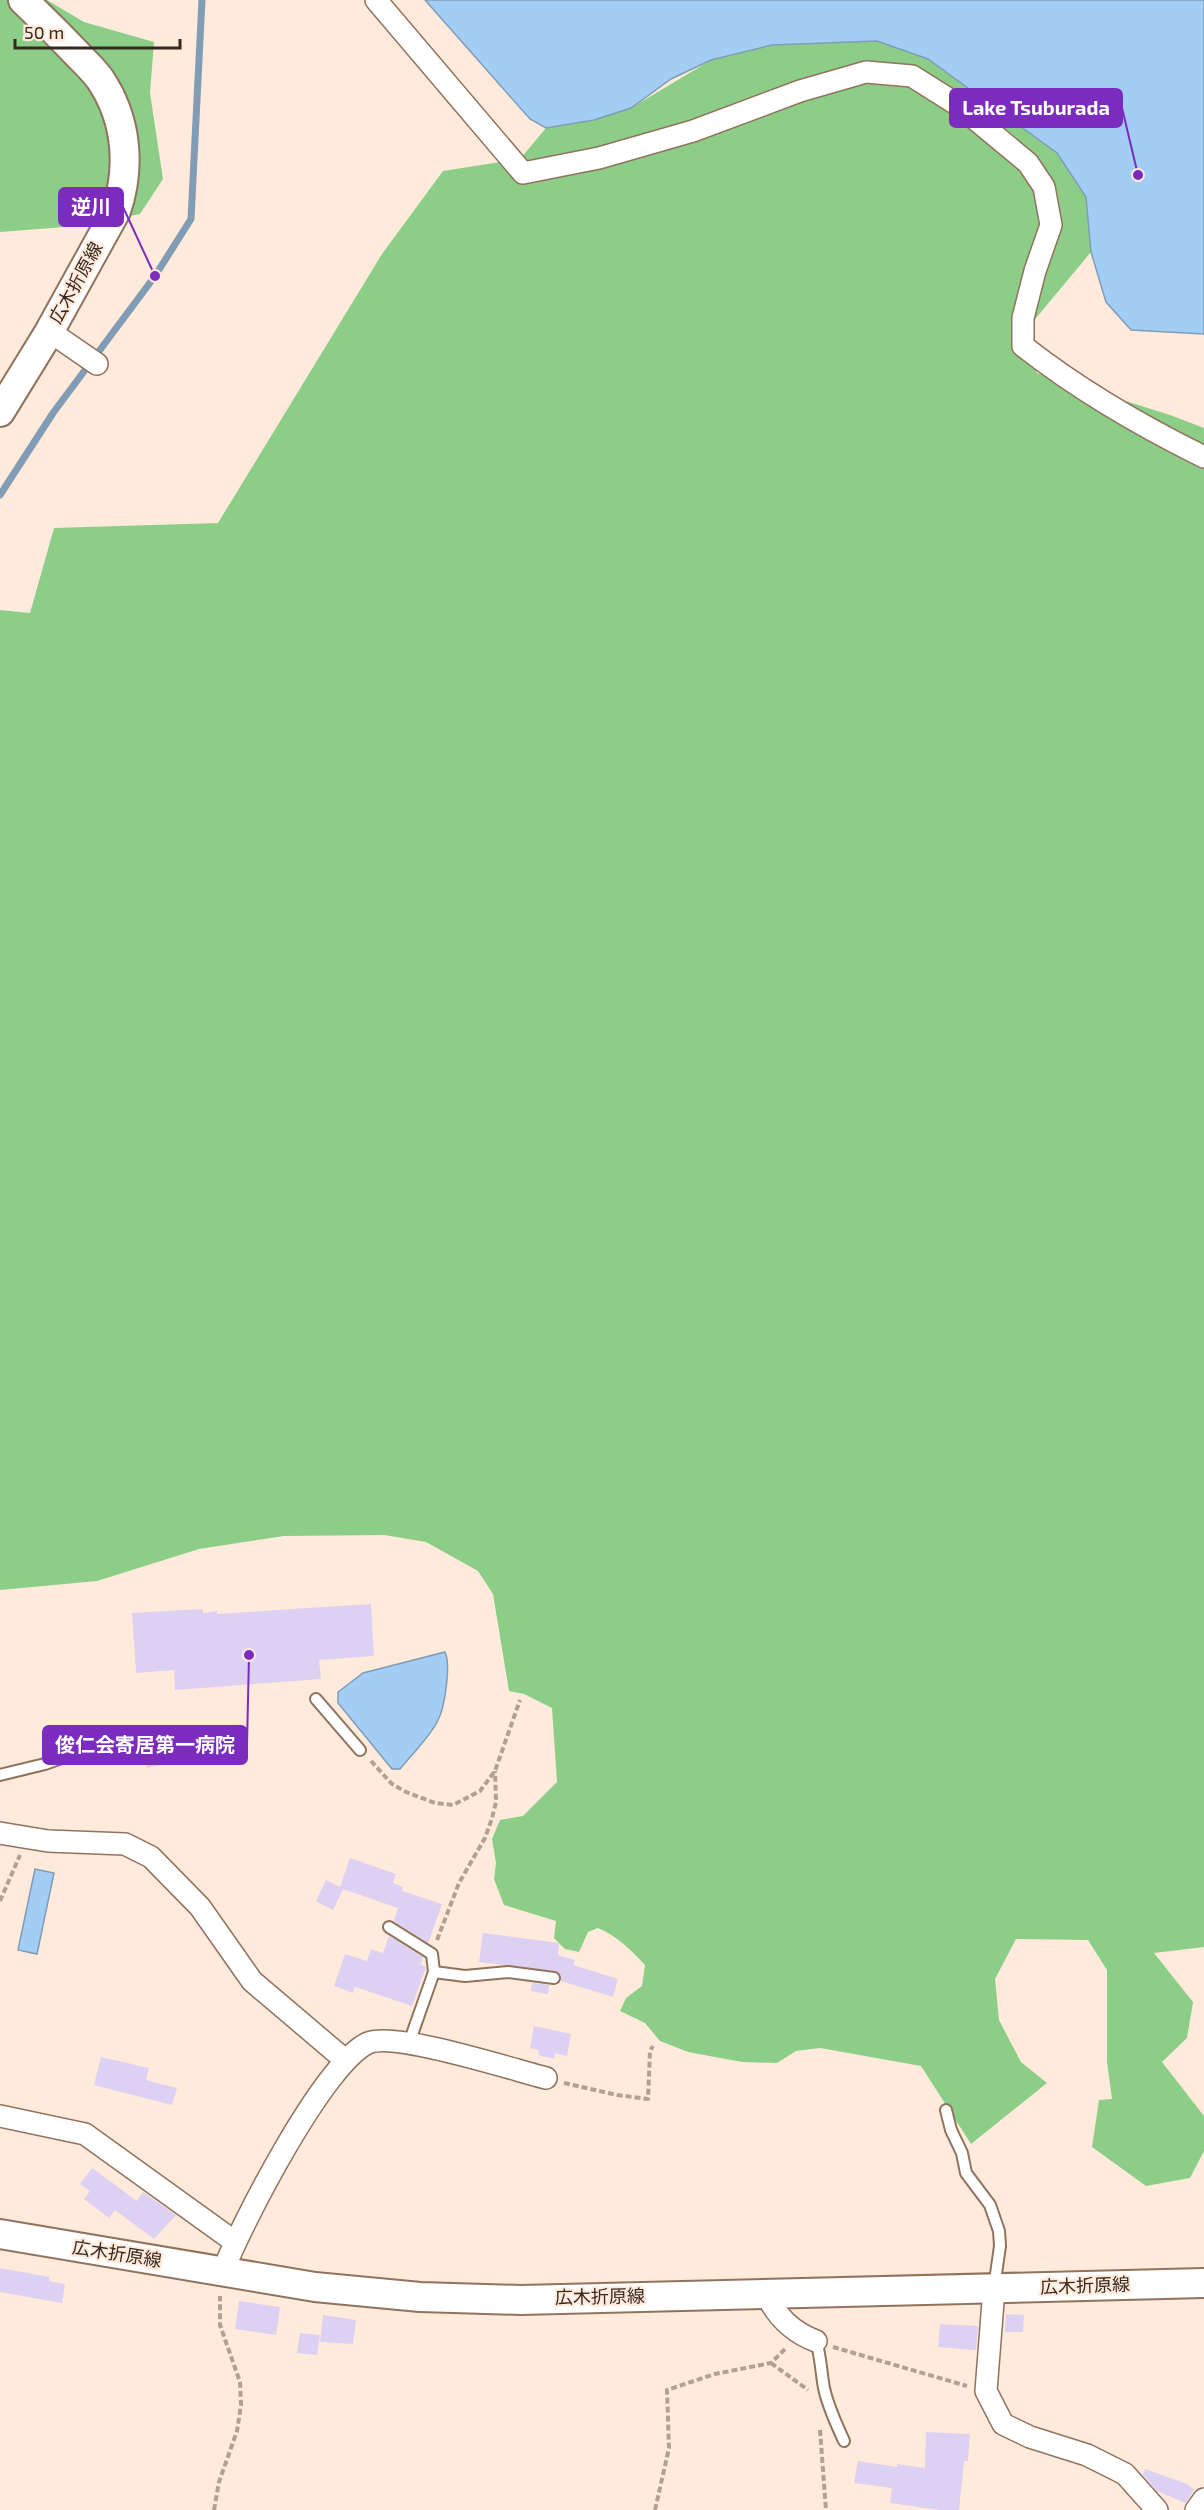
<svg xmlns="http://www.w3.org/2000/svg" width="1204" height="2510" font-family="'Exo 2','Noto Sans JP',sans-serif">
  <style>
    .forest { fill: #8cce87 }
    .water { fill: #a2cef5; stroke: #819cb5; stroke-width: 1.5 }
    .lines { fill: none; stroke-linecap: round; stroke-linejoin: round }
    .stream { stroke: #819cb5; stroke-width: 7 }
    .building { fill: #dcd1f3 }
    .lane-casing { stroke: #91735d; stroke-width: 14 }
    .street-casing { stroke: #91735d; stroke-width: 24 }
    .secondary-casing { stroke: #91735d; stroke-width: 32 }
    .path { stroke: #b2a094; stroke-width: 4; stroke-dasharray: 6 3; stroke-linecap: butt }
    .lane { stroke: #fff; stroke-width: 10 }
    .street { stroke: #fff; stroke-width: 21 }
    .secondary { stroke: #fff; stroke-width: 28 }
    .labels { text-anchor: middle; stroke-width: 4.5; stroke-linejoin: round; paint-order: stroke }
    .street-label { font-size: 18px; fill: #35281f; stroke: #ffeadc }
    .leader { fill: none; stroke: #7b2cbf; stroke-width: 2 }
    .callout-dot { fill: #7b2cbf; stroke: #ffeadc; stroke-width: 2 }
    .callout { fill: #7b2cbf; stroke: #7b2cbf; stroke-width: 2 }
    .callout-label { font-size: 20px; text-anchor: middle; font-weight: bold; fill: #fff }
  </style>
  <rect width="100%" height="100%" fill="#ffeadc"/>
  <!-- forest -->
  <g class="forest">
    <polygon points="0,0 47,0 84,22 154,42 150,93 163,179 140,214 78,226 0,232"/>
    <path d="M877,41L928,59L1057,153L1086,197L1091,252L1022,335L1037,373L1170,415L1204,428V1947L1154,1953L1193,2002L1187,2038L1162,2062L1204,2116V2151L1190,2178L1146,2186L1092,2147L1099,2100L1112,2099L1107,2062V1970L1088,1940L1016,1939L995,1979L999,2020L1021,2062L1047,2083L971,2144L921,2066L820,2048L796,2051L777,2063L742,2062L688,2052L660,2041L645,2023L620,2011L626,1998L642,1986L645,1965C631,1950 617,1936 598,1928L588,1932L579,1952L565,1949L554,1938L556,1921L504,1905L494,1879L496,1863L492,1839L500,1820L523,1816L557,1782L552,1708L524,1694L509,1691L493,1594L478,1571L426,1542L384,1535L284,1536L199,1549L97,1581L0,1590V610L30,613L54,528L218,523L382,254L443,171L520,159L546,128L631,108L711,60L772,45Z"/>
  </g>
  <!-- water -->
  <g class="water">
    <polygon points="425,0 1204,0 1204,334 1131,330 1106,302 1091,252 1086,197 1057,153 928,59 877,41 772,45 711,60 671,79 631,108 594,120 546,128 530,119"/>
    <path d="M445,1652C451,1664 445,1707 438,1720C431,1736 411,1755 400,1769H392L338,1703V1692L363,1673Z"/>
    <polygon points="35,1869 54,1873 37,1954 18,1950"/>
  </g>
  <g class="lines">
    <!-- stream -->
    <polyline class="stream" points="0,495 53,413 155,276 191,219 202,0"/>
  </g>
  <!-- building -->
  <g class="building">
    <polygon points="371,1604 374,1656 319,1660 321,1679 175,1690 174,1670 136,1673 132,1613 203,1609 203,1613 217,1611 217,1614"/>
    <polygon points="182,1736 187,1760 147,1768 143,1746 151,1745 151,1742"/>
    <polygon points="350,1858 396,1874 393,1883 403,1887 402,1891 442,1904 428,1943 394,1921 398,1908 343,1889 333,1910 316,1901 326,1880 340,1887"/>
    <polygon points="483,1933 559,1943 558,1955 575,1960 573,1965 618,1979 613,1997 561,1981 561,1975 555,1971 479,1962"/>
    <polygon points="389,1936 423,1957 421,1965 426,1967 412,2006 355,1987 353,1993 334,1986 345,1954 367,1961 371,1949 383,1953"/>
    <polygon points="532,1983 549,1985 548,1994 531,1991"/>
    <polygon points="534,2026 571,2034 567,2056 555,2053 554,2059 538,2055 539,2050 530,2048"/>
    <polygon points="101,2057 149,2068 146,2080 177,2088 172,2105 94,2085"/>
    <polygon points="92,2168 137,2201 143,2192 176,2215 154,2239 115,2210 109,2218 84,2199 90,2191 80,2184"/>
    <polygon points="0,2268 50,2277 49,2281 65,2284 62,2303 0,2292"/>
    <polygon points="239,2301 280,2307 276,2335 235,2329"/>
    <polygon points="1006,2314 1024,2315 1023,2332 1005,2332"/>
    <polygon points="323,2315 356,2320 353,2344 320,2342"/>
    <polygon points="940,2324 978,2326 976,2350 938,2347"/>
    <polygon points="300,2333 320,2335 317,2355 297,2353"/>
    <polygon points="926,2432 970,2434 968,2461 964,2461 959,2510 939,2510 890,2503 892,2488 854,2483 858,2461 897,2467 897,2464 925,2468"/>
    <polygon points="1145,2469 1187,2484 1194,2489 1192,2493 1185,2503 1157,2491 1143,2475"/>
  </g>
  <g class="lines">
    <!-- lane casing -->
    <g class="lane-casing">
      <g id="lane">
        <polyline points="316,1699 360,1750"/>
        <polyline points="0,1775 45,1764 95,1746"/>
        <polyline points="389,1927 432,1954 434,1972 409,2043"/>
        <polyline points="434,1972 465,1976 508,1972 554,1978"/>
        <polyline points="946,2110 951,2130 962,2153 966,2173 990,2205 999,2231 1000,2246 994,2288"/>
        <path d="M816,2341C821,2357 821,2372 824,2388C828,2407 836,2423 844,2441"/>
      </g>
    </g>
    <!-- street casing -->
    <g class="street-casing">
      <g id="street">
        <path d="M376,0L523,173L599,158L693,131L800,91L866,72L912,76L958,105L1028,163L1044,187L1051,225L1035,271L1023,318V346C1078,389 1141,426 1204,457"/>
        <polyline points="49,331 97,364"/>
        <polyline points="0,1833 48,1841 125,1844 151,1857 200,1907 252,1981 345,2060"/>
        <polyline points="0,2116 85,2134 235,2242"/>
        <path d="M223,2271C242,2223 324,2063 368,2043C394,2031 514,2070 546,2078"/>
        <polyline points="994,2289 986,2391 1003,2424 1030,2437 1087,2455 1125,2474 1157,2510"/>
        <path d="M766,2294C777,2317 792,2332 816,2341"/>
        <polyline points="1196,2510 1204,2499"/>
      </g>
    </g>
    <!-- secondary casing -->
    <g class="secondary-casing">
      <g id="secondary">
        <path d="M0,412L48,334L116,211C131,167 127,119 100,79C95,72 88,65 82,59C63,39 43,19 23,0"/>
        <polyline points="0,2234 315,2287 420,2297 521,2300 1204,2283"/>
      </g>
    </g>
    <!-- path -->
    <g class="path">
      <polyline points="371,1761 392,1784 406,1792 435,1803 453,1805 480,1791 495,1771 520,1700"/>
      <polyline points="0,1901 20,1855"/>
      <polyline points="437,1940 459,1883 485,1838 492,1818 496,1802 495,1771"/>
      <polyline points="564,2083 617,2095 648,2099 650,2051 653,2046"/>
      <polyline points="833,2347 967,2386"/>
      <polyline points="771,2363 808,2390"/>
      <polyline points="820,2430 826,2510"/>
      <polyline points="214,2510 219,2482 237,2431 241,2405 240,2382 220,2325 220,2296"/>
      <polyline points="655,2510 669,2448 667,2390 715,2374 771,2363 786,2348"/>
    </g>
    <!-- lane -->
    <use href="#lane" class="lane"/>
    <!-- street -->
    <use href="#street" class="street"/>
    <!-- secondary -->
    <use href="#secondary" class="secondary"/>
  </g>
  <g class="labels">
    <!-- street labels -->
    <g class="street-label">
      <text transform="translate(76 283) rotate(-61)" y="6">広木折原線</text>
      <text transform="translate(117 2254) rotate(9)" y="6">広木折原線</text>
      <text transform="translate(1085 2286) rotate(-2)" y="6">広木折原線</text>
      <text transform="translate(600 2297) rotate(-1)" y="6">広木折原線</text>
    </g>
  </g>
  <!-- callouts -->
  <path class="leader" d="M1138 175L1122 108M155 276L123 207M249 1655L247 1745"/>
  <g class="callout-dot">
    <circle cx="1138" cy="175" r="6"/>
    <circle cx="155" cy="276" r="6"/>
    <circle cx="249" cy="1655" r="6"/>
  </g>
  <g class="callout">
    <rect x="950" y="89" width="172" height="38" rx="6"/>
    <rect x="59" y="188" width="64" height="38" rx="6"/>
    <rect x="43" y="1726" width="204" height="38" rx="6"/>
  </g>
  <g class="callout-label">
    <text x="1036" y="115">Lake Tsuburada</text>
    <text x="91" y="214">逆川</text>
    <text x="145" y="1752">俊仁会寄居第一病院</text>
  </g>
  <!-- scale -->
  <path d="M15 39v9h165v-9" fill="none" stroke="#35281f" stroke-width="3"/>
  <text x="24" y="39" font-size="18" fill="#35281f" stroke="#ffeadc" stroke-width="4.5" paint-order="stroke">50 m</text>
</svg>
